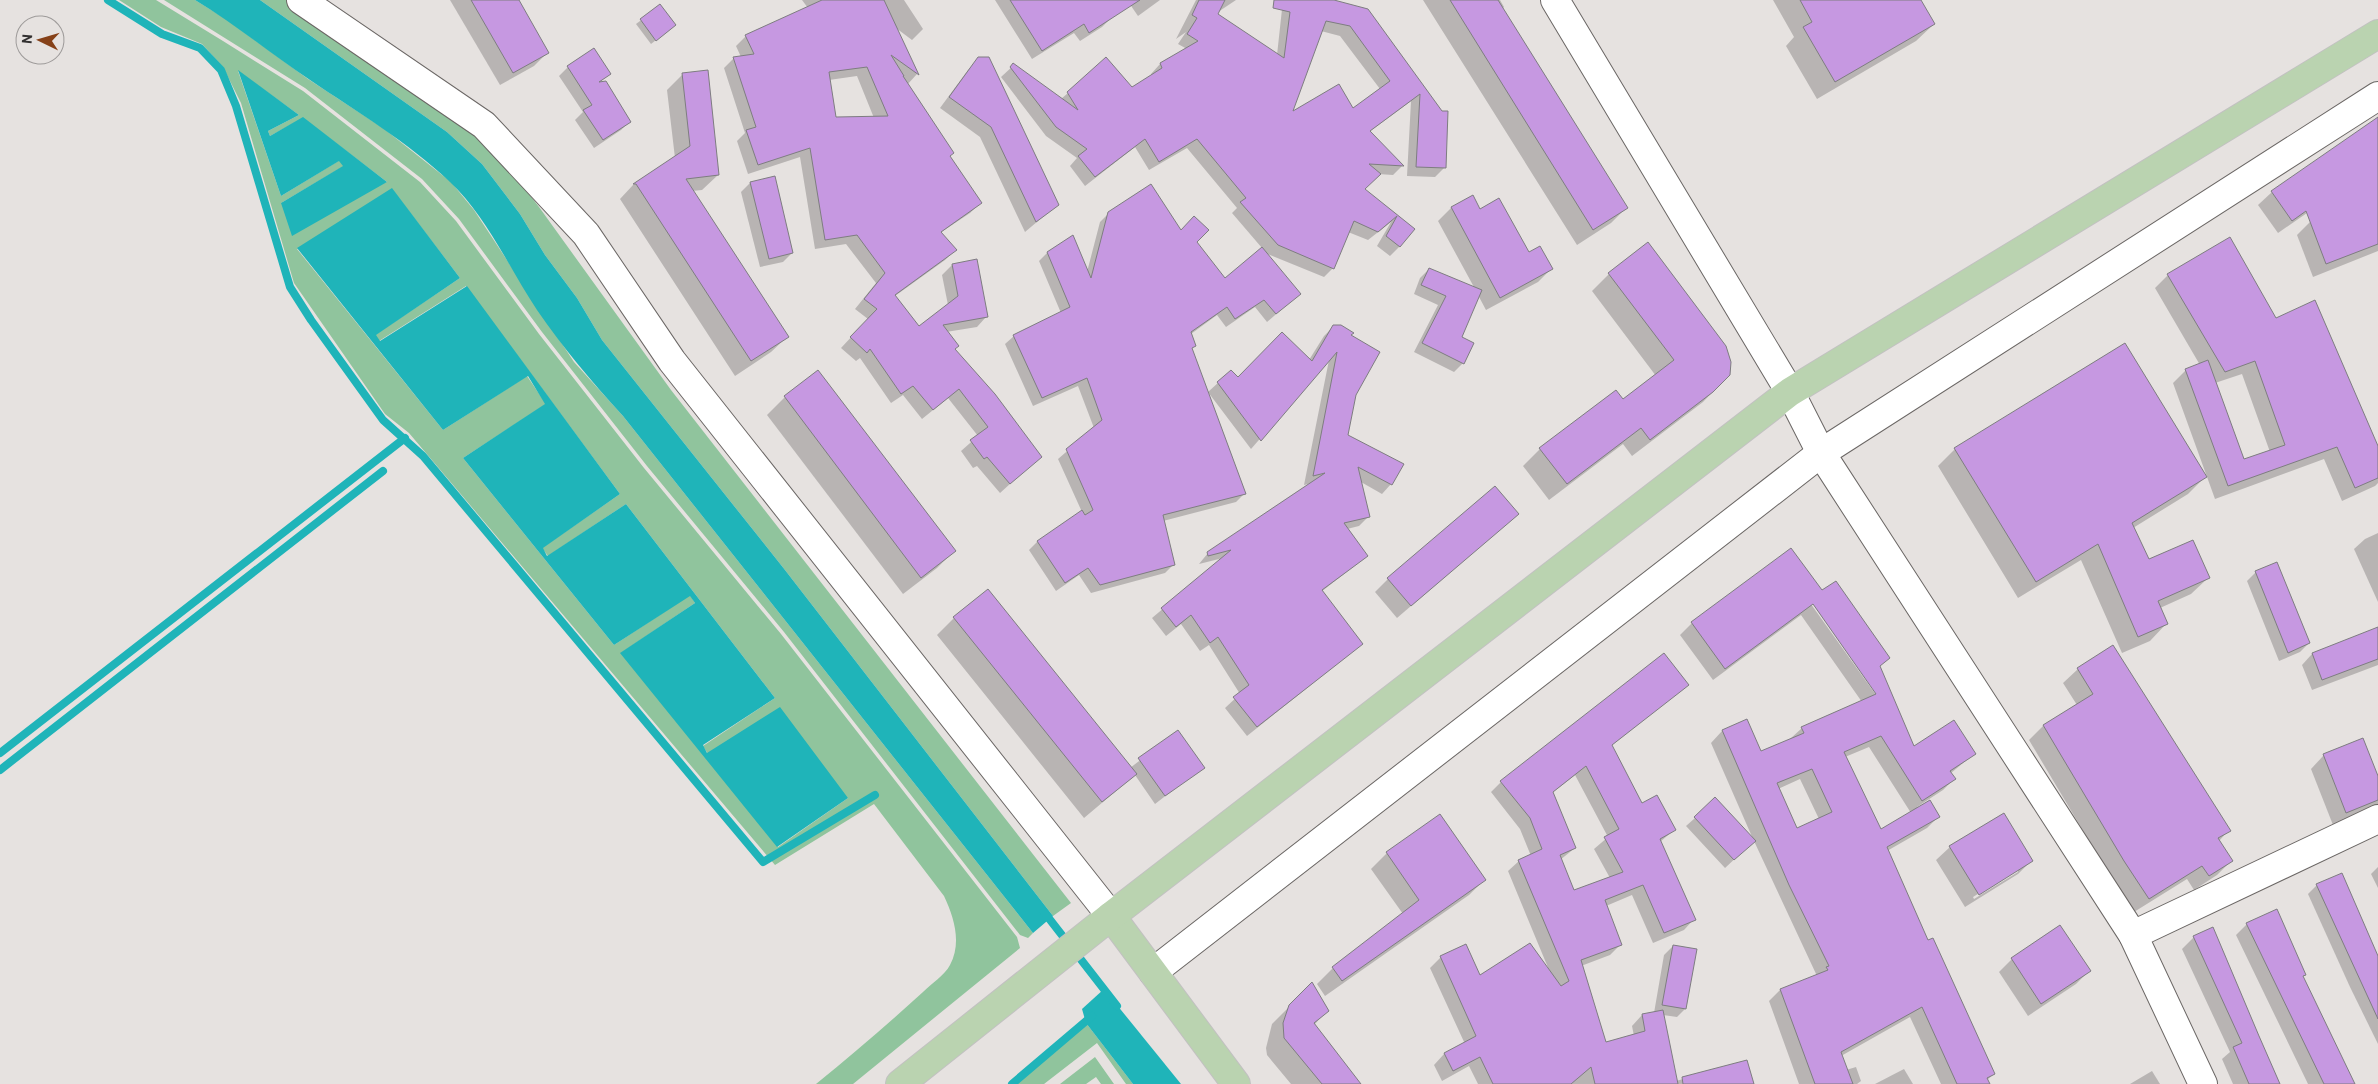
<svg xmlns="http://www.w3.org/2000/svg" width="2378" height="1084" font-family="Barlow,sans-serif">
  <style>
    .green { fill: #90c49d; fill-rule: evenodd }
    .water { fill: #1fb4b9 }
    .shadow { fill: #0003; fill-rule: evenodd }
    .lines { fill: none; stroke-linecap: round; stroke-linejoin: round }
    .stream { stroke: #1fb4b9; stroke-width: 8 }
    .building { fill: #c698e1; stroke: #7e7d80; fill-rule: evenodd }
    .minor-casing { stroke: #6b6765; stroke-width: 30 }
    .major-casing { stroke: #c2c1c1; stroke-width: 30 }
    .minor { stroke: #fff; stroke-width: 28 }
    .major { stroke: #bad3b0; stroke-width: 28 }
  </style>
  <rect width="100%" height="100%" fill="#e6e2e0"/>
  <!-- green -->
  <g class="green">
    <path d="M119,0H156L223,41L303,91L420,182L456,221L539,334L644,468L781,634L1017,937L1020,948L853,1084H816C853,1054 888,1024 923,992C931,984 945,975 950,965C962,943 954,917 944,896L874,804L775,865L409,433L385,414L294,283L241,103L223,67L202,44L161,27ZM238,71L299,115L268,131L270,136L303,118L387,182L281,203L344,166L340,160L281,196ZM392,189L460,278L375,335L379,341L466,286L620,494L542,548L548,556L626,504L775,698L703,746L708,754L848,798L778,847L621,653L695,603L690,595L614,645L463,458L546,404L527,376L443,430L297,249Z"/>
    <polygon points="164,0 195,0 226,19 308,79 383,128 451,182 474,210 574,362 623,416 1033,933 1028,938 1020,935 784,632 647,466 542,332 459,219 422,179 305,88"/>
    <polygon points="260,0 287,0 357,47 493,147 539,207 671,390 1071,903 1053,916 785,570 602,340 577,298 545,255 520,214 482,164 447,132"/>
    <polygon points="1086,1023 1133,1084 1126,1084 1097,1043 1044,1084 1017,1084"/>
    <polygon points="1095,1057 1114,1084 1101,1084 1096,1077 1086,1084 1060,1084"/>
  </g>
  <!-- water -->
  <g class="water">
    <path d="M195,0H260L447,132L482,164L520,214L545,255L577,298L602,340L785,570L1053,916L1033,933L623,416C592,382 563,348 537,310C509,268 487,217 450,182C408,142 357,112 310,80C271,54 235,24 195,0Z"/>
    <polygon points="238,70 299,115 268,131 270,136 303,117 387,182 292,236 281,203 343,166 339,161 281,196"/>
    <polygon points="392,188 460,278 376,335 380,341 467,286 620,494 543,548 547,556 626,504 775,698 703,745 707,753 780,707 848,798 777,847 620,653 695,603 690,596 614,645 463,458 545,404 528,376 443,430 297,248"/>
    <polygon points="1104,989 1181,1084 1133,1084 1086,1023 1082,1009"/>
  </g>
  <!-- shadow -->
  <g class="shadow">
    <polygon points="450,0 517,0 547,53 534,66 500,85"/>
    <path d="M802,0H904L923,29L912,40L896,28L917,74L907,85L949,157L980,203L970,213L940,233L955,250L945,260L895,296L919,328L948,305L942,275L952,265L986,317L977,327L946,332L954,350L1040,457L1000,493L977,466L973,468L961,451L978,436L948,398L922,419L903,395L891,403L860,358L856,361L841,348L868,319L855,309L876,283L846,244L815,249L800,157L748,174L737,141L745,133L724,68L734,58L741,57L736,46L746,36L808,8ZM857,76L874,118H835L829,80Z"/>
    <polygon points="995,0 1101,0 1112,17 1102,27 1080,41 1074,33 1032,59"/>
    <polygon points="1127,0 1160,0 1138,16"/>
    <path d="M1196,0H1236L1215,14L1277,55L1283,0H1327L1442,112L1444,168L1435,177L1407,176L1411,101L1369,132L1402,166L1393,175L1378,174L1364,189L1413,229L1399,247L1390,256L1377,246L1391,222L1368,240L1348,232L1333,268L1324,277L1265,253L1299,294L1267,322L1255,307L1226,327L1217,315L1191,334V349L1245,493L1236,502L1163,521L1174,564L1165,573L1091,593L1079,575L1056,591L1029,550L1037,542L1082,512L1058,459L1094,428L1078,386L1033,406L1005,344L1014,336L1061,313L1039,261L1047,253L1087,272L1100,222L1109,213L1181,231L1196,242L1224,280L1262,248L1232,213L1237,208L1187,148L1149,170L1135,147L1085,186L1070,166L1077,158L1046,136L1001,77L1014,65L1061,99L1068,93L1132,88L1152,76L1151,74L1160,64L1187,49L1178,44L1186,32L1176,39ZM1321,31L1340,36L1380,89L1352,110L1290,114Z"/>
    <polygon points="1423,0 1500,0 1504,7 1502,9 1626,208 1611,223 1577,245"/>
    <polygon points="1773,0 1920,0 1934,24 1916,41 1817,99 1786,46 1794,37"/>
    <polygon points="660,6 670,29 651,44 636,24"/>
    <polygon points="979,59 1057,205 1025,232 980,137 940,108 968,70"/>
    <polygon points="568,67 609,74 599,83 630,121 621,130 594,148 575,120 583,112 559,76"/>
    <polygon points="683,74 718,175 702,190 692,191 787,337 771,352 735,376 620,199 633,185 675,158 667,90"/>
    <polygon points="2378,118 2378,164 2278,233 2258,205 2272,192"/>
    <polygon points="774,178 792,253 783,262 760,267 741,192 750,183"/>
    <polygon points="2378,195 2378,251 2313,277 2297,235 2310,222"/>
    <polygon points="1472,197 1480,210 1528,254 1551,269 1538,282 1486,310 1478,295 1461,337 1463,363 1454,372 1414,352 1438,305 1414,294 1420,278 1429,269 1475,289 1438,221 1451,208"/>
    <polygon points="1609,274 1729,375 1703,402 1632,456 1623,444 1549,500 1523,466 1540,449 1623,401 1656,376 1592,291"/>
    <path d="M2168,275L2276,319L2378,449V483L2375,486L2342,501L2324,459L2215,499L2173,383L2186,370L2200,365L2155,288ZM2242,374L2270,452L2244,461L2215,383Z"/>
    <polygon points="1334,326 1349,336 1355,394 1347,435 1391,484 1382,494 1361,482 1369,516 1359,526 1347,529 1367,556 1321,592 1362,644 1247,736 1225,708 1240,694 1209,645 1200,651 1181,624 1166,636 1152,618 1223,558 1199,564 1208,553 1312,483 1304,485 1329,360 1251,449 1208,392 1231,371 1237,379 1309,360 1324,336"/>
    <polygon points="2125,345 2205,477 2188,494 2133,528 2148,561 2208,578 2191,594 2160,608 2166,624 2150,641 2122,653 2081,560 2018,598 1938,466 1955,449"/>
    <polygon points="818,372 954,551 937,568 903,594 767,415 785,397"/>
    <polygon points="1518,514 1397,618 1375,592 1388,579"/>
    <polygon points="2378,533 2378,602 2354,549 2365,539"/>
    <path d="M1791,550L1822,592L1888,658L1879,667L1913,748L1974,754L1951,773L1954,779L1943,790L1917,807L1938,817L1927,828L1887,851L1928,942L1994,1074L1987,1080L1988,1084H1941L1910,1017L1841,1056L1846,1070L1856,1067L1861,1081L1857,1084H1799L1769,1001L1780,990L1817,976L1754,841L1725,868L1686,826L1695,818L1753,839L1711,743L1722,731L1747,721L1760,753L1790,739L1802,728L1862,702L1801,615L1713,680L1680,635L1692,623ZM1810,599L1874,689L1876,695L1808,600ZM1869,747L1911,813L1881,830L1845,757ZM1800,779L1819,819L1796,830L1778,789Z"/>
    <polygon points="2256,572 2309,643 2300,652 2279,661 2247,581"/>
    <polygon points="954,618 1130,768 1177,732 1203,767 1155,804 1135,775 1084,818 937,635"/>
    <polygon points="2378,628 2378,665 2312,690 2302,665 2312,654"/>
    <polygon points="2113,647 2229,830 2219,841 2231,861 2217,875 2194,890 2187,879 2134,912 2110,876 2029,740 2043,726 2077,705 2063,683 2078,669"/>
    <path d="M1687,685L1611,746L1642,805L1674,830L1660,842L1694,919L1684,930L1653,943L1632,895L1606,906L1620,945L1610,955L1581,966L1605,1043L1634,1036L1632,1026L1642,1015L1654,1013L1664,955L1673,946L1685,1009L1677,1017L1663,1015L1676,1081L1747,1061L1750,1084H1478L1469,1066L1442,1081L1434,1065L1444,1054L1465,1044L1430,968L1441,957L1465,946L1480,977L1549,970L1508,871L1519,861L1531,856L1520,829L1491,792L1501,782ZM1575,775L1608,837L1594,849L1610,878L1574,892L1560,860L1575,848L1552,793Z"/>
    <polygon points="2324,755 2378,779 2378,804 2372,810 2333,825 2311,769"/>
    <path d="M1950,847L2031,861L2018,874L1965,907L1936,860ZM2018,869V872L1974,899L1973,897Z"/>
    <polygon points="1387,853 1484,880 1469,895 1325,996 1317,984 1333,968 1403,914 1371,869"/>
    <polygon points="2378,867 2378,888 2371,874"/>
    <polygon points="2317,885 2378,959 2378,1044 2350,987 2308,894"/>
    <polygon points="2247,924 2305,974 2302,977 2351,1084 2308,1084 2236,935"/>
    <polygon points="2212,929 2278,1084 2233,1084 2222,1059 2230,1052 2182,949 2194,937"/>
    <polygon points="2012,959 2089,971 2076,984 2028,1016 1999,972"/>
    <polygon points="1312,984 1327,1011 1314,1025 1360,1084 1291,1084 1267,1055 1266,1048 1272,1024"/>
    <polygon points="1904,1069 1913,1084 1875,1084"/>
    <polygon points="2152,1071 2160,1084 2130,1084"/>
  </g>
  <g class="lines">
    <!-- stream -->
    <g class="stream">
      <polyline points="108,0 162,34 200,48 221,70 236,106 290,287 311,320 383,420 423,456 763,862 875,795"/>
      <polyline points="0,753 405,438"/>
      <polyline points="0,770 383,471"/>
      <polyline points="1044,912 1117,1006"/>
      <polyline points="1012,1084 1092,1016"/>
    </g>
  </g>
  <!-- building -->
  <g class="building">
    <polygon points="471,0 519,0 549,53 513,73"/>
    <path d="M822,0H884L919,75L891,55L904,76H903L954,153L950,156L982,203L941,232L957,250L895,295L919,326L958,296L952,264L977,259L988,317L943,325L959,346L955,349L995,394L1042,457L1010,484L987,457L984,459L970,440L988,427L959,389L933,410L913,386L901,394L870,349L867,353L850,337L877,309L864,299L885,273L857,235L825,240L810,148L758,165L746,130L756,127L733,57L754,54L745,35ZM867,67L888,116L836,117L829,72Z"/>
    <polygon points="1010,0 1140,0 1089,33 1084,24 1042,51"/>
    <path d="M1199,0H1225L1218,14L1284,58L1290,12L1273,8L1274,0H1334L1368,9L1442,111H1448L1446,168L1416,167L1420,94L1370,131L1404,166L1369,164L1381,174L1365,189L1415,229L1400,247L1386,236L1397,216L1378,232L1354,221L1334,269L1278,245L1240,202L1246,198L1197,139L1159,162L1145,139L1095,177L1078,156L1087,149L1056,127L1010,67L1013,63L1078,110L1067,92L1106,57L1132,87L1162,68L1160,63L1198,41L1187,34L1197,18L1192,15ZM1326,21L1350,26L1390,81L1353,108L1339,84L1293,111Z"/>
    <polygon points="1450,0 1498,0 1628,208 1593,230"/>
    <polygon points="1800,0 1921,0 1935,24 1835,82 1803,27 1812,22"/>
    <polygon points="660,4 676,25 656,41 640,19"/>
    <polygon points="594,48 611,74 599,82 606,81 631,122 603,140 583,110 592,105 567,66"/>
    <polygon points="978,57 989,57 1059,205 1036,222 991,127 949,97"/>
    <polygon points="708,70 719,175 686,179 789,337 751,361 636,184 633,184 690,146 682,73"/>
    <polygon points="2378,117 2378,244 2326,264 2306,211 2292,221 2271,191"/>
    <polygon points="775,176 793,253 769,259 750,182"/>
    <polygon points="1151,184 1181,230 1194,216 1209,230 1197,242 1225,278 1262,247 1301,294 1276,314 1264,300 1235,319 1227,307 1191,332 1196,346 1192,348 1246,494 1163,515 1175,565 1100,585 1088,568 1065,583 1037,541 1082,510 1085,515 1093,510 1066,449 1102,420 1087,378 1042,398 1013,335 1070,307 1047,252 1073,235 1091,278 1108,212"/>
    <polygon points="1473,195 1480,209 1499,198 1529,252 1540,246 1553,269 1500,298 1451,207"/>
    <polygon points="2230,237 2276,318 2315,300 2378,446 2378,478 2355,488 2337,447 2228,486 2185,369 2208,360 2244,459 2285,445 2255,361 2225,372 2167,274"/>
    <polygon points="1648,242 1726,346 1731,362 1730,375 1713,392 1650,440 1641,428 1567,484 1539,448 1616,390 1623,399 1674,360 1608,273"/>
    <polygon points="1429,268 1482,290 1462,337 1474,343 1464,364 1422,343 1446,296 1421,285"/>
    <polygon points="1333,325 1341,325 1354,333 1351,335 1380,352 1356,395 1348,435 1404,464 1392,485 1358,467 1370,517 1344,523 1368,556 1322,590 1363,644 1257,727 1233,697 1249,685 1218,637 1210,643 1191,615 1176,627 1161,608 1231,550 1208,556 1207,552 1325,473 1313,476 1337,352 1261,441 1217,382 1231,370 1238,377 1282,332 1312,361"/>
    <polygon points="2125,343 2207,477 2132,523 2149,559 2193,540 2210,578 2158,601 2168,624 2138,637 2098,544 2036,582 1954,448"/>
    <polygon points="818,370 956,551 921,578 784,396"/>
    <polygon points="1495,486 1519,514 1411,606 1387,578"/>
    <path d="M1791,548L1822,590L1836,581L1890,658L1880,666L1914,746L1954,720L1976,754L1950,771L1956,779L1922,801L1881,736L1844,752L1881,829L1930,800L1940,817L1887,847L1928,940L1933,938L1995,1074L1987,1078L1990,1084H1957L1922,1007L1841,1052L1853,1084H1815L1780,989L1828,970L1826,967L1829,966L1789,885L1722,730L1747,719L1761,751L1804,733L1801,727L1876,694L1813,604L1725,669L1691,622ZM1812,769L1832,812L1797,828L1777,783Z"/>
    <polygon points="2277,562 2310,643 2288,653 2255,571"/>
    <polygon points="988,589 1137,774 1102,802 953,617"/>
    <polygon points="2378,627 2378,659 2322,680 2312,653"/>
    <polygon points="2113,645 2231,831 2218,838 2233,861 2209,876 2202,866 2149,899 2124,861 2043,725 2093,694 2077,668"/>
    <path d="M1664,653L1689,685L1612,745L1642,803L1657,795L1676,830L1660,839L1696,920L1664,933L1643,885L1605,900L1622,945L1581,960L1606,1042L1645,1031L1642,1014L1663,1010L1678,1084H1595L1591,1067L1571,1084H1493L1480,1057L1453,1071L1444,1053L1476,1036L1440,956L1466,944L1480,975L1530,943L1561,986L1569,981L1518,860L1542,849L1530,818L1500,781ZM1586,766L1619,829L1604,837L1623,872L1574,890L1560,855L1576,848L1553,792Z"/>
    <polygon points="1178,730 1205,768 1165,796 1138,758"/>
    <polygon points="2363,738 2378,776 2378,800 2346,813 2323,754"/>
    <polygon points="1715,797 1756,841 1734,860 1694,817"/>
    <polygon points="2004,813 2033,861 1979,895 1949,846"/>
    <polygon points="1440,814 1486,880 1342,981 1332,967 1419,900 1386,852"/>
    <polygon points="2342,873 2378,956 2378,1019 2316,884"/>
    <polygon points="2277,909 2306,975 2303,976 2355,1084 2324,1084 2246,923"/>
    <polygon points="2060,925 2091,971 2041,1004 2011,958"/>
    <polygon points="2213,927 2259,1036 2280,1084 2249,1084 2233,1047 2242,1043 2193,936"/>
    <polygon points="1673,945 1697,949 1686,1009 1662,1005"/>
    <polygon points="1312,982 1329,1011 1314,1023 1361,1084 1322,1084 1284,1038 1283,1023 1289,1005"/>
    <polygon points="1747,1060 1754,1084 1683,1084 1682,1077"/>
  </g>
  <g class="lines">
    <!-- minor casing -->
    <g class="minor-casing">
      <g id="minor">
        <polyline points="301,0 484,125 586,234 672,361 1111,916"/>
        <polyline points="1555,0 1790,392 1821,453 2133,935 2203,1084"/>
        <polyline points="2133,935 2378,819"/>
        <polyline points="1153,972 1821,453 2378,96"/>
      </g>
    </g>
    <!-- major casing -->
    <g class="major-casing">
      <g id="major">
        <polyline points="1111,916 1236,1084"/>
        <polyline points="900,1084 1111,916 1790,392 2378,34"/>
      </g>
    </g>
    <!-- minor -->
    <use href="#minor" class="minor"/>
    <!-- major -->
    <use href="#major" class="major"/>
  </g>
  <!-- north arrow -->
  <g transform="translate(40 40) rotate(275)"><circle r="24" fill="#e6e2e0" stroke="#9e9b9a"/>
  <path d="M0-4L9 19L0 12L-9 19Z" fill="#864118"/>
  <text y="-8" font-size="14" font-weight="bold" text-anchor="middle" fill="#333131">N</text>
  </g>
</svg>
